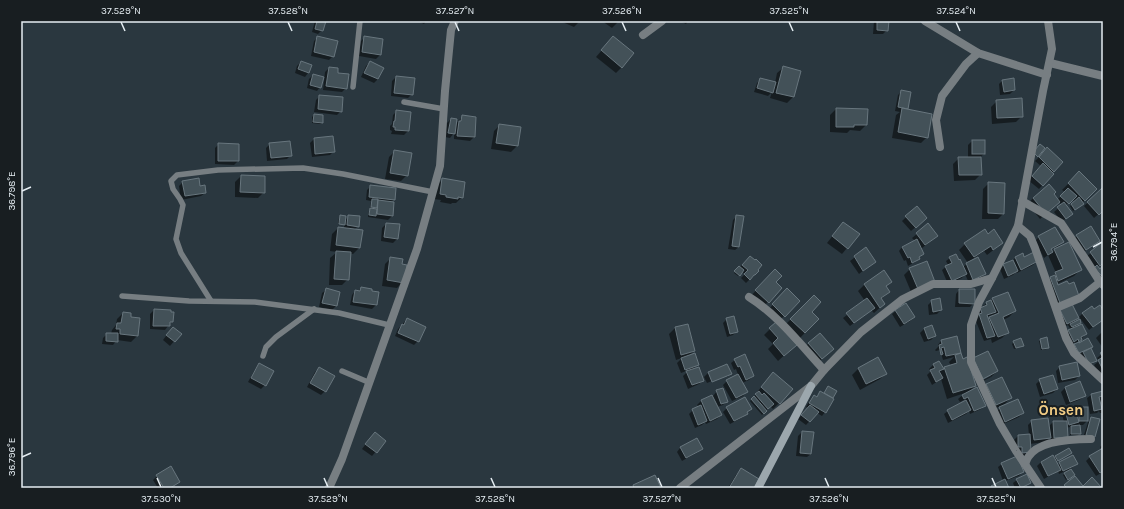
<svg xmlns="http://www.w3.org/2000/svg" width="1124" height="509" font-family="Karla,sans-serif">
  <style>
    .shadow { fill: #0007; fill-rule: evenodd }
    .building { fill: #435158; stroke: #68767e }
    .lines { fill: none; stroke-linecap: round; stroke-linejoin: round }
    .lane { stroke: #777e82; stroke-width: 5.5 }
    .street { stroke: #777e82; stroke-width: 8 }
    .secondary { stroke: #9ca7ad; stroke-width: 8 }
    .ticks { fill: none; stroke: #e5edf2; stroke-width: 1.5 }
    .labels { text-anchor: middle; stroke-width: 4; stroke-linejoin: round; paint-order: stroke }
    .quarter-label { font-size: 15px; font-weight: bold; fill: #f2cd85; stroke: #181e21 }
    .neatline { fill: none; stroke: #e5edf2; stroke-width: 1.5 }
    .ticks-label { font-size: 10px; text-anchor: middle; fill: #e5edf2 }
  </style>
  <rect width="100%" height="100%" fill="#2a373f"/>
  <!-- shadow -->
  <g class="shadow">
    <polygon points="315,21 324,21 322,30 318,34 312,32"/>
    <polygon points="420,21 426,21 424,24 420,22"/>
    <polygon points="560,21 580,21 574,27"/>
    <polygon points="602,21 619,21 612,28"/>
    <polygon points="680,21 688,21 686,24"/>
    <polygon points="874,21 888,21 887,30 883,34 873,34"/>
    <polygon points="318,37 333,56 329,60 311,56 314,41"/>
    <polygon points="365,37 380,55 376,59 359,56 361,41"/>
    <polygon points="608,43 622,67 616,73 596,57"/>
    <polygon points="301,62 311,66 308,73 305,77 295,73 297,66"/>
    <polygon points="370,62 378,79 374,83 361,77 366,66"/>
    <polygon points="329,68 336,74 346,88 342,92 323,90 325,72"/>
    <polygon points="783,68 800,72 793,97 787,103 770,98 772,92 768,96 754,92 757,83 761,79 775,83 777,73"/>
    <polygon points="313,75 320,87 317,91 307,88 309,79"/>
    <polygon points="396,77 412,94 408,98 391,96 392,81"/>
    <polygon points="1003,80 1014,90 1010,94 1000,95 999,84"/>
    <polygon points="902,91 907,108 905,110 927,137 921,143 892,138 896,115 900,112 895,111 898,95"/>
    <polygon points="320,96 341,111 337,115 314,112 316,100"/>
    <polygon points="997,101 1022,116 1016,122 992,124 991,107"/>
    <polygon points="836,109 866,125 860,131 850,130 847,133 830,132 830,115"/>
    <path d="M397,111L408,131L404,135L391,134L392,131L390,130V126L392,124L393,115ZM395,114H397L394,126Z"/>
    <polygon points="314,115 322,123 320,124 312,123 312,117"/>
    <polygon points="462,117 474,137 470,141 454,139 454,133 450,138 445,137 447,123 451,119 455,125"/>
    <polygon points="500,125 519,128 517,146 511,152 491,149 494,131"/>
    <polygon points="314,139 334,151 330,155 312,157 310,143"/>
    <polygon points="972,141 984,154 980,157 981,174 975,180 954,181 953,164 959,158 968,158 968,145"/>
    <polygon points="219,144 238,161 234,165 215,164 215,148"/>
    <polygon points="270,144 291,155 287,159 267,161 266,148"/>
    <polygon points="1047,149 1062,162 1052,173 1053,174 1039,189 1028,180 1041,166 1035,161"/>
    <polygon points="395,151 407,175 401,181 385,179 389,157"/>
    <polygon points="1079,173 1096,189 1082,203 1081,205 1073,211 1070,206 1075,202 1072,199 1065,206 1067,217 1062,222 1054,212 1062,205 1059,202 1040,219 1028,204 1033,198 1053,194 1057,200 1065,192 1062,190"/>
    <polygon points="241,176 264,192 258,198 235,197 235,182"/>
    <polygon points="443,179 462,197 456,203 452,203 451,204 440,202 441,200 434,199 437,185"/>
    <polygon points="183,182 199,187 205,193 201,196 181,200 179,186"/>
    <polygon points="989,183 1004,213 998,219 982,219 983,189"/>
    <polygon points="371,186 394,199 391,203 393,203 392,216 388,220 368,217 369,211 371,208 370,208 371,201 366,200 367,190"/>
    <polygon points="1102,190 1103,190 1103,210 1094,218 1084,206"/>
    <polygon points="917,207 926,218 911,231 902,221"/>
    <polygon points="340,216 345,220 349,216 358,226 354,230 359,248 353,254 350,253 348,279 342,285 329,285 330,258 337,252 330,251 332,234 338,228 344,229 344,224 338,223 339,218"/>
    <polygon points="737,216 739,247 735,250 728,249 733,220"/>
    <polygon points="386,224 397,239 393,243 381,241 382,228"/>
    <polygon points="928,225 933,239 921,249 923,254 915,262 908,266 906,260 904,261 899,251 902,247 915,241 912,238"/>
    <polygon points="838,229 847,248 842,254 827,243"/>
    <polygon points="987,235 1002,242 996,248 987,255 984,251 970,261 985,274 981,278 969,283 965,274 962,278 948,284 942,270 948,265 946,261 950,258 963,267 968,263 959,250 965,244"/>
    <polygon points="1077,236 1099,241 1095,245 1081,253 1073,240"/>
    <polygon points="1039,237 1062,242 1059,246 1050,250 1052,253 1054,250 1068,244 1080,270 1074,276 1057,284 1058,286 1078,295 1054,308 1045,284 1056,273 1048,255 1044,258 1035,241"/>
    <polygon points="1101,245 1103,247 1103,263 1097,267 1100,270 1103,267 1103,280 1087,256"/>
    <polygon points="866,249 875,261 859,274 850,261"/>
    <polygon points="1022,255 1024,258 1037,261 1033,265 1017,273 1016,272 1013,275 1004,279 1000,269 1004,265 1012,262 1015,258"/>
    <polygon points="391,258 403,282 397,288 382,286 385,264"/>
    <polygon points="746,261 758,271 746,283 741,278 745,274 742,272 738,276 734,273"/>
    <polygon points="910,269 934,281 912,294 904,275"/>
    <polygon points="883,272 885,287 889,292 881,299 884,304 874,313 871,310 850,326 843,318 865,301 858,291 864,285"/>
    <polygon points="769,276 781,288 762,308 750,297"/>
    <polygon points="361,288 371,292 378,293 376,305 372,309 350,305 352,295 355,291 358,291"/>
    <polygon points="326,290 339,293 336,306 332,310 319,307 322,293"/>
    <polygon points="787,290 799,301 778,322 767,311"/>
    <polygon points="959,290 974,303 970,307 955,307 956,294"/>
    <polygon points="814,296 810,312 818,319 799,339 785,325"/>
    <path d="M993,299L1015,311L1009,317L1003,320L1008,332L1002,338L992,343L991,339L984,341L975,319L978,316L977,312L983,308V306L987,303ZM993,315L988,320L987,317Z"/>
    <polygon points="932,301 941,310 937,314 929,315 928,305"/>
    <polygon points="154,310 172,321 165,330 150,329 150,314"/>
    <polygon points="896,311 914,317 910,321 900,327 892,314"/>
    <polygon points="1060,311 1078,318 1073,323 1080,323 1075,328 1086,334 1081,339 1081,340 1075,346 1090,348 1096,361 1092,364 1071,349 1075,345 1075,343 1070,345 1065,334 1071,330 1068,325 1063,327"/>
    <polygon points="1094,311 1103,311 1103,319 1089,330 1079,317 1083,313"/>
    <polygon points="123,313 130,318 139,319 137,336 131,342 117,340 113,345 102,344 103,338 107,334 111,334 112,330 116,325 117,319"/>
    <polygon points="407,319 418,341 414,345 395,336 398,329"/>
    <polygon points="727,319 737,331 733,335 727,337 723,323"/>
    <polygon points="776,323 789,351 778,361 768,349 773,344 764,335"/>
    <polygon points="688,325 694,351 689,356 698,364 692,370 703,380 699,384 688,389 683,376 689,370 681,373 677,363 682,358 676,360 669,334 675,328"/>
    <polygon points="931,326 935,336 931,340 924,342 920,333 924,329"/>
    <polygon points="1103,331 1103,348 1096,338"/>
    <polygon points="169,332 180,334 170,346 163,340"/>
    <polygon points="1041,340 1048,347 1047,349 1041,350 1039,341"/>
    <path d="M941,341L960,353L962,360L997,371L991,377L977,384L972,373L975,386L968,393L984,406L981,409L970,414L969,411L966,414L948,423L944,414L948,411L964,402V400L960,402L958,399L965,393L947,399L941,379L932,385L927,375L931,371L929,369L933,365L939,362L943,370L945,368L951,366L949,362L954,357L943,360L940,350L936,351L935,350L938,347V345ZM991,374V376L979,382V380Z"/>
    <polygon points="1014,342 1022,346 1014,349 1012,344"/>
    <polygon points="809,343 829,353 818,362 805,347"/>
    <polygon points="1103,353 1103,374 1101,376 1094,365 1099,361 1097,358"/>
    <polygon points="878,359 886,373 880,379 860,390 852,375 858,369"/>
    <polygon points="735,360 753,376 749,380 742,383 746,392 743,396 732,401 723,385 727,381 738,375 736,369 734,370 731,363"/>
    <polygon points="259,364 265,385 261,389 248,382 256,368"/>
    <polygon points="727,365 730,374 727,377 727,375 707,383 704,377 708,373"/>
    <polygon points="1060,367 1079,376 1075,380 1058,383 1056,371"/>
    <polygon points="319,369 325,391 321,395 307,387 315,372"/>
    <polygon points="768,380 779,403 773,409 770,406 762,415 750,401 752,399 756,394 756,393"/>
    <polygon points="1040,380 1057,389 1053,393 1040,397 1036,384"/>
    <polygon points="1079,383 1084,395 1081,399 1066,405 1061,392 1065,388"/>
    <polygon points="987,385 1010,398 1005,404 990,411 981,391"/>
    <polygon points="827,389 832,397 825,412 822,416 817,413 806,425 798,419 808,408 806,407 810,400 814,396 816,397 820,393 823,394"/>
    <polygon points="717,391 727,401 723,405 717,407 721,415 717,419 706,424 705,422 702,425 695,428 689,414 693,410 699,407 697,405 701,401 713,396"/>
    <polygon points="1103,392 1103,396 1100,399 1103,398 1103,413 1100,413 1099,411 1097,413 1090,414 1087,398 1091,395"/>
    <polygon points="727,408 750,409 743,417 730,424 723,412"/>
    <polygon points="1000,408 1023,413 1019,417 1001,425 996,412"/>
    <polygon points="1080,408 1087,421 1083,425 1079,425 1080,433 1078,435 1070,435 1070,427 1066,428 1067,437 1050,441 1050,437 1046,442 1029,444 1030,452 1026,456 1019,456 1015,450 1014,440 1018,436 1029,435 1028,425 1032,421 1048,427 1053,422 1064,422 1062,414 1066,411 1075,412"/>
    <polygon points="1092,418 1094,437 1083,438 1088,422"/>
    <polygon points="802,432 811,454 807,457 796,456 798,436"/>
    <polygon points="371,437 385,441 372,456 362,449"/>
    <polygon points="696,439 702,449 698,452 682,461 677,452 680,448"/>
    <polygon points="1103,444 1103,472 1096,476 1086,461 1090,457 1102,450 1100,447"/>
    <polygon points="1069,454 1055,462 1057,465 1060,463 1077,464 1070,469 1074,475 1066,480 1063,475 1068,470 1059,474 1058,471 1044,479 1037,466 1041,462 1054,458 1055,456"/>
    <polygon points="1002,464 1022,472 1019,476 1005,481 1008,488 991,488 1003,481 998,467"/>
    <polygon points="170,468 179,481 170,488 158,488 153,480 157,476"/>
    <polygon points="741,469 752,488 728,488 736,475"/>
    <polygon points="1017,480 1030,483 1024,488 1015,488 1013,483"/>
    <polygon points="1035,485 1036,488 1029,488"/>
  </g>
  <!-- building -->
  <g class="building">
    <polygon points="317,21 326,21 323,31 315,29"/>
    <polygon points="877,21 889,21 888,31 877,30"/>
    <polygon points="317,36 338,41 334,57 314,52"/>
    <polygon points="364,36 383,39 381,55 362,52"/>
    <polygon points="613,36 634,53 622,68 601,50"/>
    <polygon points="301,61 312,65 309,73 298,69"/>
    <polygon points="370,61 384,68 378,79 364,73"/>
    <polygon points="783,66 801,71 794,97 776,93"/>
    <polygon points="329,67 338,68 338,73 349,74 347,89 326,86"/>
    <polygon points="313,74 324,77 321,88 310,85"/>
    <polygon points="396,76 415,78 413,95 394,93"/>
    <polygon points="760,78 776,82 773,93 757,88"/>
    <polygon points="1014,78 1015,90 1004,92 1002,80"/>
    <polygon points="901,90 911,92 908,109 898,107"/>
    <polygon points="319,95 343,97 342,112 318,109"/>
    <polygon points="1022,98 1023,117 997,118 996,100"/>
    <polygon points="836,108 868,109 867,125 854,125 854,127 836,127"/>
    <polygon points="902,108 932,114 928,138 898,132"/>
    <polygon points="396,110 411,112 409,131 395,130 395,127 393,127 394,121 395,121"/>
    <polygon points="314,114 323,115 323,123 313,122"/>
    <polygon points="462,115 476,117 475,137 457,136 459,121 461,121"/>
    <polygon points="451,118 457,119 455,134 448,133"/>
    <polygon points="499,124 521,127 518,146 496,143"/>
    <polygon points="333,136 335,152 315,154 314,138"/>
    <rect x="972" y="140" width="13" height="14"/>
    <polygon points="290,141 292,156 271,158 269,143"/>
    <polygon points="218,143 239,144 239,161 218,161"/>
    <polygon points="1040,144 1045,148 1038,157 1033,152"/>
    <polygon points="1047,147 1063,162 1054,172 1039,157"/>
    <polygon points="394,150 412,153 408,176 390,173"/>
    <polygon points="958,157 981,157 982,175 959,175"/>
    <polygon points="1043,163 1054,174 1043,186 1032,176"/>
    <polygon points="1079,171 1097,189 1085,201 1068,183"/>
    <polygon points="241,175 265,176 265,193 240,192"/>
    <polygon points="199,178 200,186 205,185 206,193 185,196 182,181"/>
    <polygon points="442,178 465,182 463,198 458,197 458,199 446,197 446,195 440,194"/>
    <polygon points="988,182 1005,183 1004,214 988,213"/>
    <polygon points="1049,184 1056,192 1054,194 1060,202 1046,214 1033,198"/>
    <polygon points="370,185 396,188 395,200 369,197"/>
    <polygon points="1068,188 1077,196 1069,204 1060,196"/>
    <polygon points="1102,188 1103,211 1099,215 1087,202"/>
    <polygon points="1079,197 1084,204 1075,210 1071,204"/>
    <polygon points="372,199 378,199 377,208 371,207"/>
    <polygon points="378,200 394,202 393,216 377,214"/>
    <polygon points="1064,202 1073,214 1066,219 1057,207"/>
    <polygon points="917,206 927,218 916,228 905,216"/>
    <polygon points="370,208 377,209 376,216 369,215"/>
    <polygon points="340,215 346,216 345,225 339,224"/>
    <polygon points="348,215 360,216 359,227 347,225"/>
    <polygon points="736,215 744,216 739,247 732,246"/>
    <polygon points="843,222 860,234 848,249 832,236"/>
    <polygon points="386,223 400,224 398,239 384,237"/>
    <polygon points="928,223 938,236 925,245 916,233"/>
    <polygon points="1091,226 1100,241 1086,250 1076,235"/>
    <polygon points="338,227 363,230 360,248 336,245"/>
    <polygon points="1055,227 1064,242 1051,249 1053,252 1048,255 1038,236"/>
    <polygon points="985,229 988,234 994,229 1003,243 993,250 991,246 974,257 964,243"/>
    <polygon points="917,239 924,254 919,257 920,259 912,263 910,257 908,258 902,247"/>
    <polygon points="1069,242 1082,270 1058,281 1055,272 1063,269 1054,249"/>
    <polygon points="1101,243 1103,245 1103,263 1100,266 1090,252"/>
    <polygon points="866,247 876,262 863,271 854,256"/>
    <polygon points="336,251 351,252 349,280 334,279"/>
    <polygon points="1034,252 1038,261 1021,270 1015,257 1023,253 1024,257"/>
    <polygon points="956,254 959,260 960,259 967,274 952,281 945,266 952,263 949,257"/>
    <polygon points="750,256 755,260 756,259 762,265 758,270 759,271 755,275 754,275 750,280 744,274 748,270 742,265"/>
    <polygon points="390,257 403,259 402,264 407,265 404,283 387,280"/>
    <polygon points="978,257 986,274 973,280 966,263"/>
    <polygon points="1013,260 1018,271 1008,276 1003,264"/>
    <polygon points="927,261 935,282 918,289 909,268"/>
    <polygon points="1097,265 1100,269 1103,265 1103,277 1094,268"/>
    <polygon points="739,266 744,270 740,276 734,271"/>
    <polygon points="775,269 782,276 776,282 782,288 769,303 755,290"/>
    <polygon points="884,270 892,282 886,286 890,292 881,298 885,304 880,308 864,284"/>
    <polygon points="1055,275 1058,285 1067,281 1069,284 1074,282 1079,296 1060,303 1050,277"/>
    <polygon points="361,287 372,289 372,291 379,292 377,305 353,302 355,290 360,291"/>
    <polygon points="326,288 340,292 337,306 322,303"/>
    <polygon points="787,288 800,301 785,317 772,304"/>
    <polygon points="959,289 975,289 975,304 959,303"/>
    <polygon points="1008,292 1016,311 1003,317 1009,333 998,337 989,317 999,313 992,298"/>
    <polygon points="814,295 821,302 812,312 819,319 805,333 790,319"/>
    <polygon points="867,298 875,308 854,323 846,313"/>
    <polygon points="940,298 942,310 933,312 931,300"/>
    <polygon points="991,300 996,312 987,315 995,336 987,338 979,314 982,313 980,308 987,305 986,302"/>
    <polygon points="906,303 915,317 904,324 895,310"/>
    <polygon points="1072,304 1079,318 1067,324 1060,310"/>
    <polygon points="1100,305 1103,310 1103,320 1093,327 1082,313 1092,306 1094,309"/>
    <polygon points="154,309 171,310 171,312 174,312 173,322 170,322 170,326 153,326"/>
    <polygon points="123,312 131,313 131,317 140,318 138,336 120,334 120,329 116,329 117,323 121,323"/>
    <polygon points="734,316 738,332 730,334 726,318"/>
    <polygon points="407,318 426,327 419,342 398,333 402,324 404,325"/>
    <polygon points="1080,319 1081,323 1072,327 1070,324"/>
    <polygon points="776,322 797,345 784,356 773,343 778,338 769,328"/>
    <polygon points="688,324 695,351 681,355 675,327"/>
    <polygon points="1082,324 1087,334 1081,337 1082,340 1079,342 1078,339 1074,342 1068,330"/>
    <polygon points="932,325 936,336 928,339 924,328"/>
    <polygon points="173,327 182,334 175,342 166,335"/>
    <polygon points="106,333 118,333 118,342 106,341"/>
    <polygon points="820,333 834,349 822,359 808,343"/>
    <polygon points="957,336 961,353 946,356 944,347 941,348 943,354 941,355 939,345 942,344 941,340"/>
    <polygon points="1047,337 1049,348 1042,349 1040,339"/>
    <polygon points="1021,338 1024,346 1016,348 1013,341"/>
    <polygon points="1088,338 1093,347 1079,353 1074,344 1079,342 1079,343"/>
    <polygon points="1091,348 1097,361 1089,364 1083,352"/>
    <polygon points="988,351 998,371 983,379 973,358"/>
    <polygon points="1103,351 1103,370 1098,360 1103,357 1100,353"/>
    <polygon points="695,353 699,365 685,370 681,358"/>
    <polygon points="961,353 963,359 967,357 976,386 953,393 944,367 957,363 955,355"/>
    <polygon points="745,354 754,376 746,380 740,366 738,367 734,359"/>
    <polygon points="878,357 887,374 866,384 858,368"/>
    <polygon points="939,361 944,369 939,371 943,378 936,382 930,370 935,368 933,364"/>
    <polygon points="1077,362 1080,376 1062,380 1059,366"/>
    <polygon points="259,363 274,371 266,386 251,378"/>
    <polygon points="727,364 732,374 712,382 708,372"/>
    <polygon points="319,367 335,376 326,392 310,383"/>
    <polygon points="699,367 704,381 692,385 686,371"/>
    <polygon points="773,372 793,389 780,404 761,387"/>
    <polygon points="738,374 748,392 736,398 726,380"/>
    <polygon points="1053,375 1058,389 1044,394 1039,379"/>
    <polygon points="1002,377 1012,398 996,405 986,384"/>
    <polygon points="1080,381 1086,396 1070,402 1065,387"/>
    <polygon points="828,386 837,391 833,398 824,393"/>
    <polygon points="977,387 986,406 974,411 968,397 964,399 962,395"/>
    <polygon points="723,388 728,402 721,404 716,390"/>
    <polygon points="759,391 762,395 764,393 774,404 768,409 755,394"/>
    <polygon points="820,391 834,399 826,413 809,403 814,395 817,397"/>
    <polygon points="1103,391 1103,396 1099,397 1102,409 1094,411 1091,394"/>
    <polygon points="712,395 722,415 710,421 701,400"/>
    <polygon points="754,396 767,411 764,414 751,399"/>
    <polygon points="745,397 752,409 747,412 748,414 734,421 726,407"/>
    <polygon points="1018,399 1024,413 1005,422 999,407"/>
    <polygon points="966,400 971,410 952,420 947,410"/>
    <polygon points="701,405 707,421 698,425 692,409"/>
    <polygon points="810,405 819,412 810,422 801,415"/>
    <polygon points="1075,407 1079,422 1069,425 1065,410"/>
    <rect x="1079" y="407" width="9" height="14"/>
    <polygon points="1091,417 1100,419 1095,437 1086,435"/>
    <polygon points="1048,418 1051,438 1034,440 1031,420"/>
    <polygon points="1053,421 1067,421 1068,437 1054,438"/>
    <polygon points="1080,425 1081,434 1071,434 1071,426"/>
    <polygon points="802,431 814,432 811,454 800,453"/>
    <polygon points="375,432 386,441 377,453 365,444"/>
    <polygon points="1030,434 1031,452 1022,453 1022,447 1018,447 1018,435"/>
    <polygon points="697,438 703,449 686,458 680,447"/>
    <polygon points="1069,448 1072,453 1058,461 1055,456"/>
    <polygon points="1103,448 1103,471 1100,473 1089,456"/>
    <polygon points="1053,455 1061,470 1048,476 1041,462"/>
    <polygon points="1073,455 1078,464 1063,471 1059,462"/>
    <polygon points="1017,456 1024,472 1008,479 1001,463"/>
    <polygon points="171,466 180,482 170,488 164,488 156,475"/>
    <polygon points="741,468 759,479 754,488 729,488"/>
    <polygon points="1071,469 1075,475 1068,480 1064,473"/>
    <polygon points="1027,474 1031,483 1021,488 1016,479"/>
    <polygon points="655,475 661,488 634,488 633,485"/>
    <polygon points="1075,476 1083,486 1092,477 1102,488 1067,488 1064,485"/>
    <polygon points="1005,479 1009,488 992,488 991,486"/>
  </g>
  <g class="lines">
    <!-- lane -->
    <g class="lane">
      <polyline points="353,87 360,21"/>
      <polyline points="404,102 444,109"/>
      <polyline points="122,296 189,301 255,302 339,313 389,325"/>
      <polyline points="211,301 181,253 176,239 183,205 180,199 173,189 171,181 177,175 218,170 303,168 343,174 433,192"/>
      <polyline points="263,356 266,347 276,337 314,309"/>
      <polyline points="342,371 368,382"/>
    </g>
    <!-- street -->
    <g class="street">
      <polyline points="925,21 978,53 1047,75"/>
      <polyline points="643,35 662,21"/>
      <polyline points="1050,63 1103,76"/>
      <polyline points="940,147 936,120 942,96 966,64 978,53"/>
      <polyline points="1022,201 1061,223 1086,260 1100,282 1103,285"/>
      <polyline points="1018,226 1030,236 1035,248 1066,338 1074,353 1103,380"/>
      <polyline points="992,278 979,302 971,325 971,362 1000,424 1016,451 1041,488"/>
      <path d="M749,297C778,315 801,345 824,370"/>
      <polyline points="1056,308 1080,298 1100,282"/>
      <path d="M1025,464C1026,462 1027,458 1029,456C1040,440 1074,439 1091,439"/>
      <polyline points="329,488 342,459 417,249 440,166 445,91 451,30 455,21"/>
      <polyline points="680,488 811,386 824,370 861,332 903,299 933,284 971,284 992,278 1018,226 1043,91 1052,49 1048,21"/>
    </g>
    <!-- secondary -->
    <polyline class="secondary" points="758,488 811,386"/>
  </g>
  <!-- ticks -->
  <path class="ticks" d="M121,22L125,31M288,22L292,31M455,22L459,31M622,22L626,31M789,22L793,31M956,22L960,31M22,191L31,187M1093,247L1102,242M22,457L31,453M157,478L161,487M324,478L328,487M491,478L495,487M658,478L662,487M825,478L829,487M992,478L996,487"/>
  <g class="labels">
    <!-- quarter labels -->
    <g class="quarter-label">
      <text x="1061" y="415">Önsen</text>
    </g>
  </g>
  <!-- border -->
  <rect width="1124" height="509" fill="none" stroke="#181e21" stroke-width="44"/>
  <rect x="22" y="22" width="1080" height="465" class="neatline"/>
  <g class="ticks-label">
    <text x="121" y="14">37.529°N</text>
    <text x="288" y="14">37.528°N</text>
    <text x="455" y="14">37.527°N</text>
    <text x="622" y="14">37.526°N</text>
    <text x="789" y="14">37.525°N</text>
    <text x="956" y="14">37.524°N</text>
    <text transform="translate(11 191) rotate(-90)" y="4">36.798°E</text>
    <text transform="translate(1113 242) rotate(-90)" y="4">36.794°E</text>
    <text transform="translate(11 457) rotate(-90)" y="4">36.796°E</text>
    <text x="161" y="502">37.530°N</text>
    <text x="328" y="502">37.529°N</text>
    <text x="495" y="502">37.528°N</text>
    <text x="662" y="502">37.527°N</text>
    <text x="829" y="502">37.526°N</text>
    <text x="996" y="502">37.525°N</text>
  </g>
</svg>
